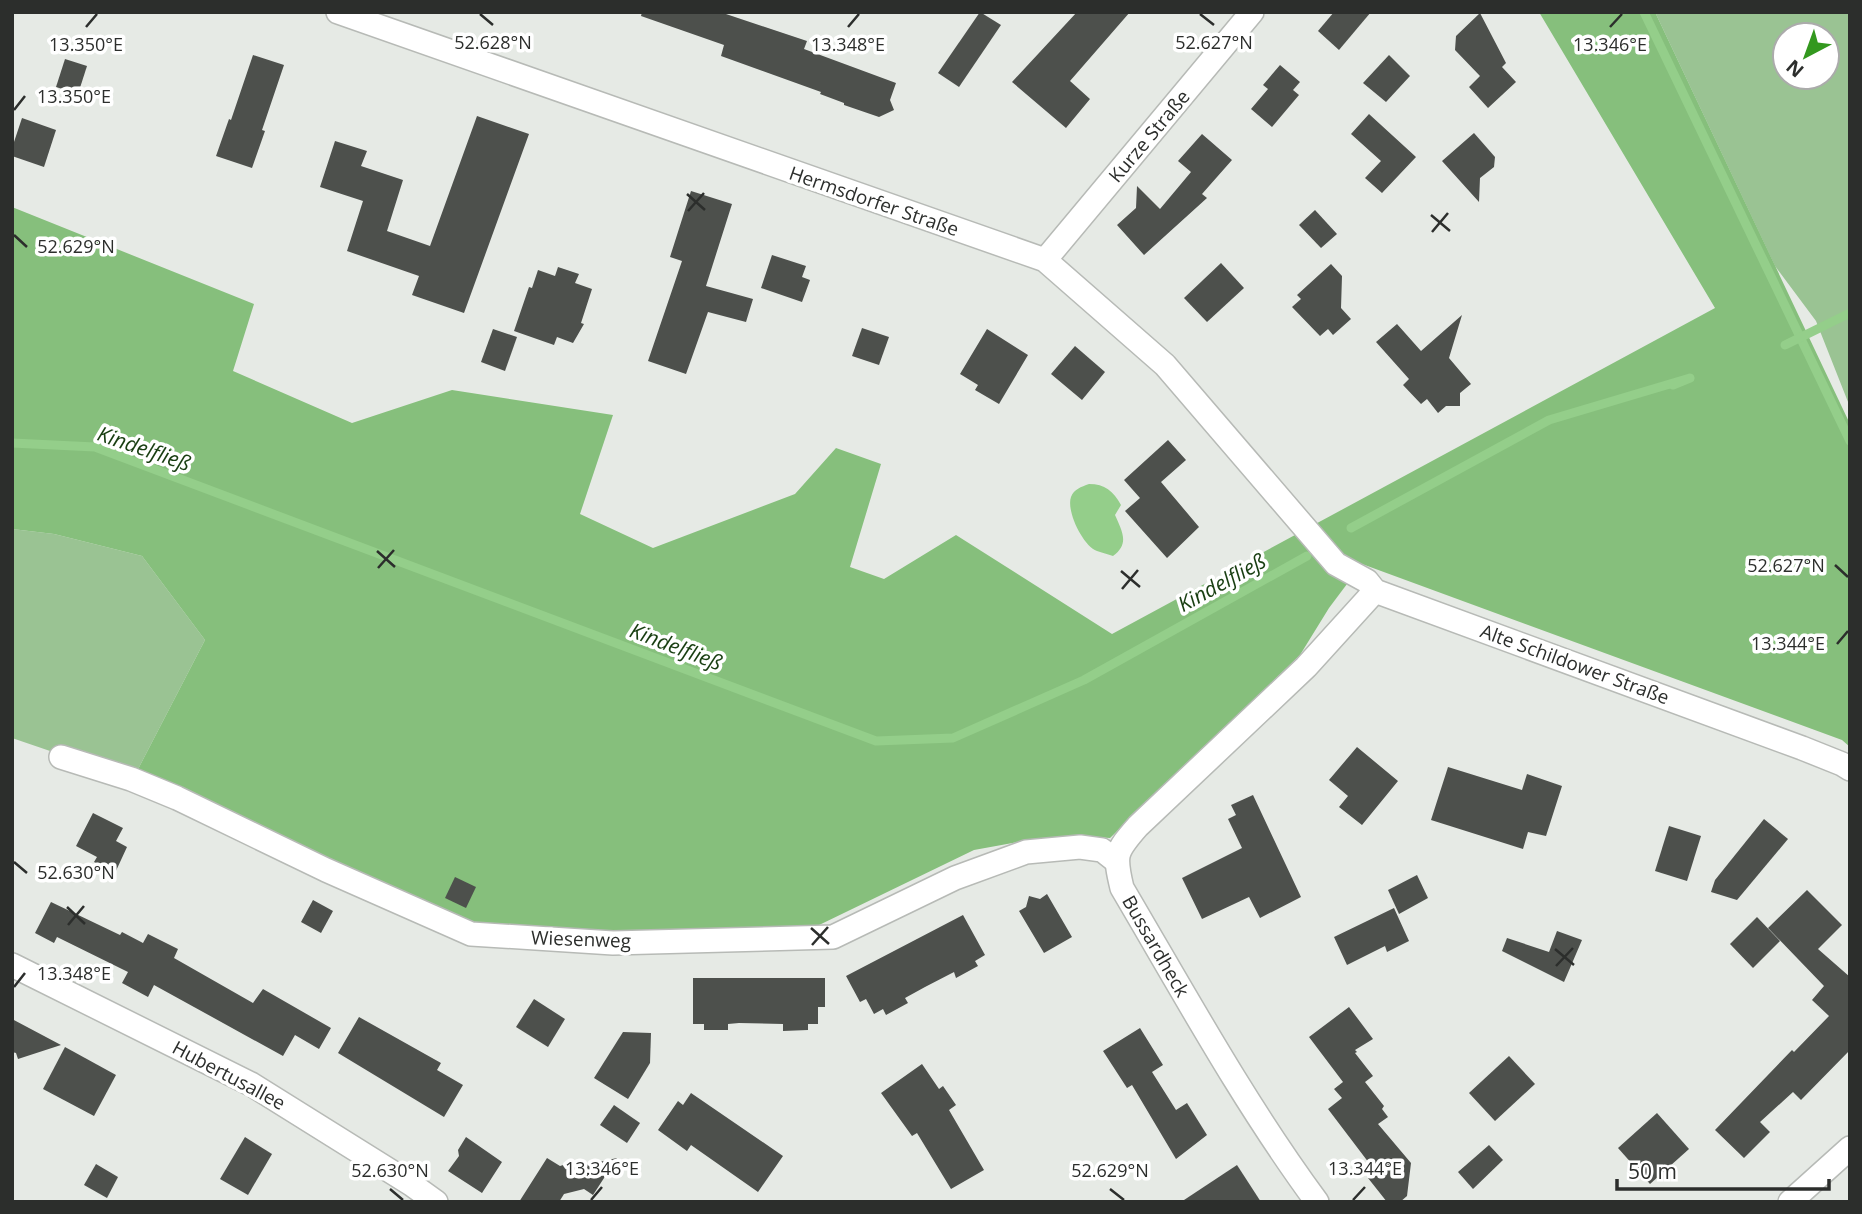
<svg xmlns="http://www.w3.org/2000/svg" width="1862" height="1214" font-family="'Open Sans',sans-serif">
  <style>
    .green { fill: #9ac393; fill-rule: evenodd }
    .forest { fill: #86bf7c }
    .water { fill: #94ce8a }
    .lines { fill: none; stroke-linecap: round; stroke-linejoin: round }
    .stream { stroke: #94ce8a; stroke-width: 9 }
    .building { fill: #4d504c }
    .minor-casing { stroke: #b7bab6; stroke-width: 26 }
    .minor { stroke: #fff; stroke-width: 23 }
    .ticks { fill: none; stroke: #2c2e2c; stroke-width: 2.5 }
    .labels { text-anchor: middle; stroke-width: 7; stroke-linejoin: round; paint-order: stroke }
    .street-label { font-size: 19px; fill: #2c2e2c; stroke: #fff }
    .water-label { font-size: 21px; font-style: italic; fill: #183e11; stroke: #fff }
    .ticks-label { font-size: 18px; text-anchor: middle; fill: #2c2e2c; stroke: #fff; stroke-width: 7; stroke-linejoin: round; paint-order: stroke }
  </style>
  <rect width="100%" height="100%" fill="#e6eae5"/>
  <!-- green -->
  <g class="green">
    <path d="M1655,12H1850V407L1816,321L1775,266ZM1785,35H1827V77H1785Z"/>
    <polygon points="12,529 54,534 142,556 205,640 135,775 53,752 12,738"/>
  </g>
  <!-- forest -->
  <polygon class="forest" points="1539,12 1655,12 1850,424 1850,747 1842,740 1362,564 1329,608 1300,655 1110,838 1080,836 1034,839 974,850 815,927 528,934 468,923 135,775 205,640 142,556 54,534 12,529 12,207 254,304 233,371 352,423 452,390 613,415 580,514 653,548 795,494 836,448 881,464 850,567 884,579 956,535 1112,634 1715,308"/>
  <!-- water -->
  <path class="water" d="M1089,484C1105,484 1113,491 1121,505L1115,515C1122,531 1130,544 1113,556C1108,554 1102,553 1097,551C1083,546 1066,511 1071,497C1074,489 1081,487 1089,484Z"/>
  <g class="lines">
    <!-- stream -->
    <g class="stream">
      <polyline points="1644,12 1850,441"/>
      <polyline points="1785,345 1850,313"/>
      <polyline points="12,443 95,447 876,741 953,738 1084,680 1307,556"/>
      <polyline points="1351,528 1549,420 1690,378 1673,385"/>
    </g>
  </g>
  <!-- building -->
  <g class="building">
    <polygon points="642,12 720,12 807,41 804,49 896,83 890,100 894,110 879,117 844,105 844,103 820,94 821,92 721,56 724,45 641,16"/>
    <polygon points="980,12 1001,25 959,87 938,73"/>
    <polygon points="1077,12 1130,12 1070,81 1090,99 1066,128 1012,82"/>
    <polygon points="1334,12 1371,12 1339,50 1318,31"/>
    <polygon points="1480,13 1506,63 1502,67 1516,82 1488,108 1469,87 1480,76 1455,50 1456,36"/>
    <polygon points="253,55 284,65 262,130 265,131 252,168 216,156 229,119 231,120"/>
    <polygon points="1389,55 1410,76 1386,102 1363,83"/>
    <polygon points="65,59 87,66 78,94 56,87"/>
    <polygon points="1280,65 1300,82 1293,90 1299,95 1272,127 1251,109 1268,89 1263,85"/>
    <polygon points="1369,114 1416,157 1382,193 1365,178 1381,161 1351,134"/>
    <polygon points="477,116 529,134 464,313 412,295 419,276 347,251 363,201 320,187 335,141 367,151 361,166 403,180 387,231 430,246"/>
    <polygon points="22,118 56,130 44,167 12,156 12,148"/>
    <polygon points="1474,133 1495,157 1494,167 1480,178 1479,202 1442,161"/>
    <polygon points="1202,134 1232,160 1202,194 1207,198 1144,255 1117,225 1136,208 1137,186 1160,209 1191,172 1178,161"/>
    <polygon points="691,191 732,204 706,286 753,299 746,322 708,312 686,374 648,361 682,261 670,257"/>
    <polygon points="1315,210 1337,234 1321,248 1299,225"/>
    <polygon points="772,255 806,266 802,277 810,280 802,302 761,288"/>
    <polygon points="1221,263 1244,288 1207,322 1184,298"/>
    <polygon points="1331,264 1342,276 1341,308 1351,319 1333,335 1328,329 1320,336 1292,307 1301,299 1297,295"/>
    <polygon points="558,267 579,274 575,283 592,289 581,323 584,324 573,343 557,337 554,345 514,331 529,287 532,288 538,270 555,276"/>
    <polygon points="1462,315 1449,358 1471,384 1460,393 1460,406 1446,406 1438,413 1427,399 1421,404 1403,385 1409,379 1376,342 1397,324 1421,351"/>
    <polygon points="862,328 889,337 879,365 852,356"/>
    <polygon points="493,329 517,337 505,371 481,362"/>
    <polygon points="987,329 1028,355 999,404 975,390 978,385 960,374"/>
    <polygon points="1075,346 1105,372 1082,400 1051,374"/>
    <polygon points="1168,440 1186,460 1161,482 1199,527 1167,558 1125,511 1140,498 1124,480"/>
    <polygon points="1357,747 1398,781 1362,825 1339,807 1348,796 1329,780"/>
    <polygon points="1448,767 1522,790 1527,774 1562,786 1546,836 1528,832 1523,849 1431,820"/>
    <polygon points="1253,795 1301,897 1260,918 1249,897 1202,919 1182,878 1242,848 1228,819 1236,815 1231,805"/>
    <polygon points="93,813 123,828 116,841 127,847 115,873 94,862 97,857 76,846"/>
    <polygon points="1764,819 1788,839 1737,900 1711,892 1715,880"/>
    <polygon points="1669,826 1701,836 1687,881 1655,871"/>
    <polygon points="1417,875 1428,898 1399,914 1388,890"/>
    <polygon points="455,877 476,887 466,908 445,898"/>
    <polygon points="1807,890 1842,925 1818,949 1850,977 1850,1050 1801,1100 1793,1092 1760,1122 1770,1132 1744,1158 1715,1130 1792,1050 1794,1052 1829,1016 1812,1000 1824,986 1768,928"/>
    <polygon points="1047,894 1072,937 1044,953 1019,911 1026,907 1029,896 1040,899"/>
    <polygon points="313,900 333,911 321,933 301,922"/>
    <polygon points="51,902 120,935 122,932 143,943 148,934 178,949 174,958 253,1003 263,989 331,1028 319,1049 295,1035 283,1056 154,985 148,997 122,983 128,972 57,937 54,943 35,933"/>
    <polygon points="1394,908 1409,941 1387,952 1385,946 1347,965 1334,937"/>
    <polygon points="963,915 985,955 975,961 978,966 956,978 954,972 925,987 905,998 908,1003 886,1015 883,1009 874,1014 866,999 860,1002 846,976"/>
    <polygon points="1757,917 1780,941 1753,968 1730,944"/>
    <polygon points="1557,931 1582,940 1564,982 1502,951 1507,938 1549,952"/>
    <polygon points="693,978 825,978 825,1007 818,1007 818,1024 808,1024 808,1030 783,1031 783,1024 739,1023 728,1024 728,1030 704,1030 704,1024 693,1024"/>
    <polygon points="534,999 565,1019 548,1047 516,1027"/>
    <polygon points="1349,1007 1373,1039 1355,1050 1357,1052 1355,1053 1373,1076 1365,1082 1384,1106 1382,1109 1388,1117 1378,1124 1411,1163 1407,1196 1400,1202 1387,1202 1368,1178 1369,1163 1328,1109 1342,1098 1334,1089 1343,1082 1309,1037"/>
    <polygon points="359,1017 441,1063 437,1070 463,1085 444,1117 338,1053"/>
    <polygon points="12,1019 61,1045 18,1059 16,1053 12,1052"/>
    <polygon points="1140,1028 1163,1065 1152,1072 1176,1110 1187,1103 1207,1135 1176,1159 1132,1085 1127,1088 1103,1051"/>
    <polygon points="623,1032 651,1033 650,1063 628,1099 594,1078"/>
    <polygon points="65,1047 116,1075 94,1116 43,1089"/>
    <polygon points="1509,1056 1535,1084 1495,1121 1469,1093"/>
    <polygon points="922,1064 939,1089 943,1086 956,1105 949,1110 984,1170 951,1189 917,1133 912,1136 881,1093"/>
    <polygon points="691,1093 783,1156 758,1192 691,1145 687,1151 658,1130 678,1101 683,1105"/>
    <polygon points="614,1105 640,1123 627,1143 600,1125"/>
    <polygon points="1657,1113 1689,1149 1650,1184 1618,1148"/>
    <polygon points="245,1137 272,1154 248,1195 220,1179"/>
    <polygon points="466,1137 502,1162 482,1193 448,1171 459,1156 458,1150"/>
    <polygon points="1489,1145 1503,1160 1473,1189 1458,1172"/>
    <polygon points="547,1158 560,1166 570,1163 572,1168 617,1158 593,1195 584,1189 564,1194 559,1202 519,1202"/>
    <polygon points="96,1164 118,1177 107,1198 84,1185"/>
    <polygon points="1237,1165 1261,1202 1181,1202"/>
  </g>
  <g class="lines">
    <!-- minor casing -->
    <g class="minor-casing">
      <g id="minor">
        <polyline points="338,12 1045,260 1165,365 1336,564 1367,581 1375,591 1802,748 1842,764 1850,769"/>
        <polyline points="1045,260 1252,12"/>
        <polyline points="61,757 131,779 177,798 326,870 471,934 613,943 833,937 955,878 1026,852 1080,847 1102,850 1116,861"/>
        <polyline points="12,965 251,1084 411,1184 436,1202"/>
        <path d="M1317,1202C1244,1103 1185,995 1122,888C1114,855 1115,852 1138,826L1306,667L1375,591"/>
        <polyline points="1790,1202 1850,1148"/>
      </g>
    </g>
    <!-- minor -->
    <use href="#minor" class="minor"/>
  </g>
  <!-- ticks -->
  <path class="ticks" d="M480,14L493,25M1200,14L1214,25M86,27L97,14M848,27L859,14M1610,27L1622,14M14,110L25,96M687,194L705,210M688,211L704,193M1431,215L1450,231M1432,232L1448,213M14,235L27,247M377,551L395,567M1835,565L1848,577M378,568L394,550M1121,571L1140,587M1122,589L1138,570M1837,644L1848,631M14,862L27,873M67,907L85,924M68,925L84,906M811,928L829,944M812,945L828,927M1555,949L1574,965M1556,966L1573,948M14,987L25,973M390,1189L403,1200M1110,1189L1124,1200M591,1200L602,1187M1353,1200L1365,1187"/>
  <g class="labels">
    <!-- street labels -->
    <g class="street-label">
      <text transform="translate(1149 136) rotate(-50)" y="7">Kurze Straße</text>
      <text transform="translate(874 201) rotate(19)" y="7">Hermsdorfer Straße</text>
      <text transform="translate(1575 664) rotate(20)" y="7">Alte Schildower Straße</text>
      <text transform="translate(581 939) rotate(2)" y="7">Wiesenweg</text>
      <text transform="translate(1156 946) rotate(60)" y="7">Bussardheck</text>
      <text transform="translate(229 1075) rotate(28)" y="7">Hubertusallee</text>
    </g>
    <!-- water labels -->
    <g class="water-label">
      <text transform="translate(144 449) rotate(19)" y="7">Kindelfließ</text>
      <text transform="translate(1222 583) rotate(-29)" y="7">Kindelfließ</text>
      <text transform="translate(676 647) rotate(21)" y="7">Kindelfließ</text>
    </g>
  </g>
  <g class="ticks-label">
    <text x="493" y="49">52.628°N</text>
    <text x="1214" y="49">52.627°N</text>
    <text x="86" y="51">13.350°E</text>
    <text x="848" y="51">13.348°E</text>
    <text x="1610" y="51">13.346°E</text>
    <text x="74" y="103">13.350°E</text>
    <text x="76" y="253">52.629°N</text>
    <text x="1786" y="572">52.627°N</text>
    <text x="1788" y="650">13.344°E</text>
    <text x="76" y="879">52.630°N</text>
    <text x="74" y="980">13.348°E</text>
    <text x="602" y="1175">13.346°E</text>
    <text x="1365" y="1175">13.344°E</text>
    <text x="390" y="1177">52.630°N</text>
    <text x="1110" y="1177">52.629°N</text>
  </g>
  <!-- border -->
  <rect width="1862" height="1214" fill="none" stroke="#2c2e2c" stroke-width="28"/>
  <!-- north arrow -->
  <g transform="translate(1806 56) rotate(221)"><circle r="33" fill="#ffffff" stroke="#ababab" stroke-width="2"/>
  <path d="M0-5L12 26L0 18L-12 26Z" fill="#33981e"/>
  <text y="-10" font-size="19" font-weight="bold" text-anchor="middle" fill="#2c2e2c">N</text>
  </g>
  <!-- scale -->
  <path d="M1617 1179v10h212v-10" fill="none" stroke="#2c2e2c" stroke-width="3.5"/>
  <text x="1628" y="1179" font-size="21" fill="#2c2e2c" stroke="#ffffff" stroke-width="5" paint-order="stroke">50 m</text>
</svg>
